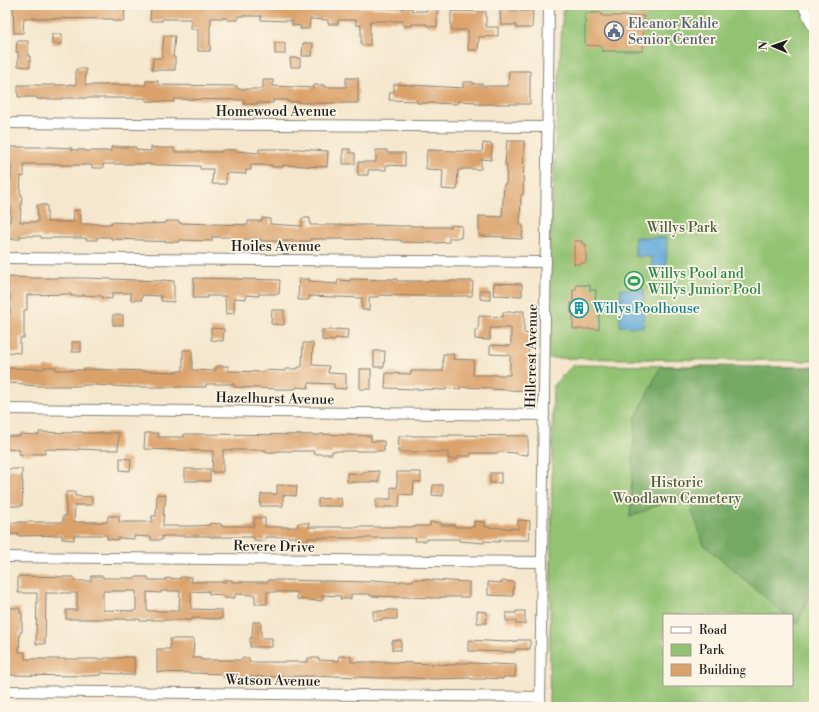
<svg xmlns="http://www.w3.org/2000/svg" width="819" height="712" font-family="'Libre Bodoni',serif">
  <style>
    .green { fill: #92c272; stroke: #576f47; fill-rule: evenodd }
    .forest { fill: #75a864; stroke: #486240 }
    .water { fill: #64a9da; stroke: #40627b }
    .building { fill: #dba16a; fill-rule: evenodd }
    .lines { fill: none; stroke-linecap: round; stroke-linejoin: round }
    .minor-casing { stroke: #888274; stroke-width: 12 }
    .minor { stroke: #fff; stroke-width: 10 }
    .labels { text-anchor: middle; stroke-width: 3.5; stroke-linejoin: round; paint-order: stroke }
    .service-label { font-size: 14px; fill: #4e5e75; stroke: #fcf5e5; text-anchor: start }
    .street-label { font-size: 14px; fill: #1c1c1c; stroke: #fcf5e5 }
    .park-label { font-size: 14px; fill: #4b5e3e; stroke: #fcf5e5 }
    .leisure-label { font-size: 14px; fill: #27864d; stroke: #fcf5e5; text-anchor: start }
    .culture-label { font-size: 14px; fill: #0d838f; stroke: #fcf5e5; text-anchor: start }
  </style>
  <rect width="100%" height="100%" fill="#fcf5e5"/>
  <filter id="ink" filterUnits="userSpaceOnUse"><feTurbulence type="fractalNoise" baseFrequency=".025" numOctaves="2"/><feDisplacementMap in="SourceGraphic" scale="8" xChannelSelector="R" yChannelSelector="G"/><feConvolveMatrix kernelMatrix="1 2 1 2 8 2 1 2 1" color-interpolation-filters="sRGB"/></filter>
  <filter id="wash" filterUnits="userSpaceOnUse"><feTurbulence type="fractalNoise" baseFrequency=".012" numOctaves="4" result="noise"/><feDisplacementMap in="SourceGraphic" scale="16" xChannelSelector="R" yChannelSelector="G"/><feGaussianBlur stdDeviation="0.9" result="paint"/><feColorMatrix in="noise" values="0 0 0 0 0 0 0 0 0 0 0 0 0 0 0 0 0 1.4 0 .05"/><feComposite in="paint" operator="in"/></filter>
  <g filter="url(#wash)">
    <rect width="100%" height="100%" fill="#f5e7cd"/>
    <!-- green -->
    <g class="green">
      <polygon points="563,5 814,5 814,361 543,358"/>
      <path d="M573,365L814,367V707H549L553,385ZM664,615H792V685H664Z"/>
    </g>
    <!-- forest -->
    <polygon class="forest" points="661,366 814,367 814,586 797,624 792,620 792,615 786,615 704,545 686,493 630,517 635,419"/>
    <!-- water -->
    <g class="water">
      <polygon points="635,237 667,238 666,273 652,272 652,257 635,256"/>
      <polygon points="621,289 644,289 643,327 620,326"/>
    </g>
    <g id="blocks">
      <!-- building -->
      <g class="building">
        <polygon points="13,5 125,5 124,21 113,21 113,19 24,18 23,33 14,33"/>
        <polygon points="151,5 225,5 225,7 245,7 245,5 272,5 272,6 293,7 293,5 350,5 350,7 380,8 403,9 403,8 412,8 412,11 427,11 427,8 437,8 437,27 427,26 427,24 412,24 412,26 403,26 403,21 370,21 370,45 361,45 361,25 356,25 356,20 338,20 338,24 328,24 328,20 310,19 309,29 300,29 301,26 292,25 292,21 261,20 261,16 238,16 238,20 227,20 227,18 211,18 211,25 210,25 210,51 198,51 198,29 191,29 191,19 162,19 162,21 150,21"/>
        <polygon points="500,10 511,10 511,11 533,11 532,28 516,28 516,25 501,25"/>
        <polygon points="451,11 486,12 486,27 498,27 498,36 479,37 478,50 468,50 468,30 451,30"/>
        <polygon points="585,13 602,13 602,16 644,16 643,51 602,51 602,46 585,45"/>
        <rect x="52" y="34" width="10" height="10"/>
        <polygon points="164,36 175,36 173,57 175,57 175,70 152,70 153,58 162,58"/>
        <polygon points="17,41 28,41 28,56 30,56 30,67 18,66 18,52 16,52"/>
        <rect x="275" y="43" width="10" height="11"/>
        <polygon points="303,43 313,43 312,56 302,56"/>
        <polygon points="290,58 300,58 300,67 291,67"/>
        <polygon points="76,69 86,69 85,85 146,85 146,81 158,81 158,85 237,86 237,89 263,89 263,80 273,80 273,86 314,88 314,85 324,85 324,87 346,87 346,78 358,78 358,103 301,103 301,102 288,102 288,100 273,100 273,103 256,103 256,104 244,104 244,100 174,99 174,102 146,101 146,98 62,98 62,99 37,99 37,97 18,97 18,85 69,85 69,84 76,85"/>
        <polygon points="509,71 530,71 530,104 475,104 476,102 458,101 458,104 429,103 417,103 417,101 389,100 390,92 394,92 394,84 463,88 463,82 473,82 473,84 483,84 482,86 508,86"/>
        <polygon points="507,141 524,141 523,195 521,195 520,225 523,225 522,239 503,238 504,237 479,236 479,216 502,217 504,184 506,184 507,165 505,165"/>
        <polygon points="483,143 492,144 491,160 481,159 481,169 462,169 462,170 458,170 457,190 442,189 443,170 426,169 427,150 482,152"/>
        <polygon points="7,147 51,147 72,148 72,150 85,150 85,151 111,151 111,147 136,147 136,150 151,151 151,147 160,148 174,148 174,152 222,152 222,150 236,150 236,151 259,153 259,149 299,149 328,151 327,167 283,165 283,167 272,167 272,165 251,165 251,170 246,170 246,174 226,173 226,184 212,184 213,169 200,169 200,166 164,165 150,165 150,164 103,164 103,168 92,168 92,165 61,165 61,164 24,164 24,177 21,176 20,194 22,194 21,207 20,222 38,222 37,205 47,205 47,222 74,222 73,211 80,210 81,224 111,224 111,222 150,224 166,223 166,221 179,221 179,223 248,225 248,221 262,221 262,218 270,219 270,224 300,226 302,226 302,218 310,218 310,225 373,225 398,226 423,226 423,227 451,227 451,225 462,226 461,238 449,238 449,242 437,243 401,242 401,240 337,239 310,239 310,241 261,241 261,239 241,239 241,241 230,241 230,237 212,237 212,241 179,240 179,242 143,241 143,240 111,239 111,237 97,237 97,240 86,240 86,238 41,238 41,236 20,236 20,239 8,239 8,222 10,222 11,206 7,206 8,194 9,194 9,179 11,179 11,165 7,165"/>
        <polygon points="343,149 350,149 350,153 355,153 355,164 343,164"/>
        <polygon points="376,150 387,150 387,153 405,153 405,166 386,165 386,170 368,170 368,175 358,175 358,162 376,162"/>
        <polygon points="574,241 582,241 582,244 586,244 586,263 581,263 581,264 574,264"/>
        <polygon points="8,277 34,278 85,278 162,281 162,280 174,281 174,302 161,301 161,296 142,295 142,300 131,300 131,293 112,293 112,299 102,298 102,296 82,295 82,296 70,296 71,294 27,295 27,310 24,310 24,338 20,338 20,353 6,352 6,314 10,314 10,294 8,294"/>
        <polygon points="194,278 280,280 279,294 259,294 259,296 246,295 246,299 234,298 234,313 226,314 225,296 207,296 207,298 193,298"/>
        <polygon points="299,279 309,279 309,281 323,282 322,283 337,284 338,280 350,281 350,279 387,280 387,279 397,279 397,281 473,281 472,296 412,296 379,295 379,297 369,297 369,310 362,310 362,298 309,296 309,300 298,300"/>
        <polygon points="494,283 522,284 522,296 493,295"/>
        <polygon points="576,285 590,285 590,290 596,290 595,308 599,308 599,329 573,329 573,313 571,313 571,303 573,303 573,290 576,290"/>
        <polygon points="480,290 490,290 490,300 480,299"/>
        <polygon points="272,310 284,310 284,325 271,324"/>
        <polygon points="514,311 524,311 524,333 530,334 528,358 528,375 529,375 529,391 489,389 489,388 460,387 460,389 446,388 446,390 385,388 386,373 411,374 411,371 443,371 443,354 454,354 453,359 474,360 473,375 510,375 510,355 490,354 490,345 511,346 511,328 490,328 490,340 475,339 475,330 478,330 479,316 503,317 503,312 514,312"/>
        <rect x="113" y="315" width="10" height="10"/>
        <polygon points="211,328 224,329 223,341 211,340"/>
        <polygon points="336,329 348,330 347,339 335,338 335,341 322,340 322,330 336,330"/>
        <rect x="72" y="342" width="9" height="10"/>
        <polygon points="303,343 313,343 312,365 329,366 328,373 346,374 346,389 334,388 334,384 309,383 308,388 296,387 296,389 278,389 234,387 234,384 206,384 206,387 128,387 97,385 83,385 83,386 36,386 25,385 25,384 7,383 7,368 44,369 44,367 56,367 56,370 84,370 84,369 178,372 178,371 183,371 183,350 192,350 192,370 215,371 215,368 218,368 218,366 228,366 228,371 265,372 265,370 285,371 285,369 298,369 298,367 302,367"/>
        <polygon points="374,351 385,351 384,367 374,367"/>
        <rect x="360" y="369" width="11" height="20"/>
        <polygon points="39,432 72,433 72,432 83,432 83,433 119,433 118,450 102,450 78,449 78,450 45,449 45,454 31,454 31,455 19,454 20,450 5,449 5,436 20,436 20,434 39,435"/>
        <polygon points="145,433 158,433 158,437 184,437 184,434 320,435 321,434 371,436 371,441 384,441 384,451 332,451 332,454 314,454 314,451 277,451 277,452 266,452 266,450 223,450 223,472 212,472 213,451 144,449"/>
        <polygon points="449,435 528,436 528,455 517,454 517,453 498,452 498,453 471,453 470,456 459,456 458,459 448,459 448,452 398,452 399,436 449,436"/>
        <polygon points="120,458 131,459 130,471 120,470"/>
        <polygon points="8,469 22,469 22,481 23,481 22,506 7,506 7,492 6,492"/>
        <rect x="185" y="469" width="25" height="12"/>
        <polygon points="379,471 379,482 347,482 347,473 363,474 363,472"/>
        <polygon points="397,472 421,472 421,482 414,482 413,495 400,494 399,507 385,507 385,508 376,508 376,499 391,499 391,487 397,488"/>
        <rect x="490" y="473" width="11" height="10"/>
        <polygon points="277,485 297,486 296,496 283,495 283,506 260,506 261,494 277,494"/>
        <polygon points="433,485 443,485 443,496 432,495"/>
        <polygon points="66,492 75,492 75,496 92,497 92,505 75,505 74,522 107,522 108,516 119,516 119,522 152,522 152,516 156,516 157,494 166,495 165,505 164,505 163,526 195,526 210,525 210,523 221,524 221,526 254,526 254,518 265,518 265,527 297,527 298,523 309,523 309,527 416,527 416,526 430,526 430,522 441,523 441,525 455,525 455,527 474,527 474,521 485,522 485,527 518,529 518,520 530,521 529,540 500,540 499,542 484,541 484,543 459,541 459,539 426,539 426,541 415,541 416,538 308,538 308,541 297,540 297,537 265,537 265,541 254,540 254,537 210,537 210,536 162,536 162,540 151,540 151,537 134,536 134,539 118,538 118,540 107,539 107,535 74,535 74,540 62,539 62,535 18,536 18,534 5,534 5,523 18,523 18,522 63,522 63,516 66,516"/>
        <polygon points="341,498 342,506 318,506 318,499"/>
        <path d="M18,576L74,577V581H91V576H103V578H136V577H148V580H166V578L180,579V577H192L191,582H225V580H232V582H268V580H283L371,582V580L400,582V581H413V579L469,582V597H440V598L370,596V594H351V599H340L341,596L322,595V601L297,599V592H267V604H255V595L235,594V598H224V595L209,594V591L191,592V609L222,610V619L192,618V620H147V621H140V619H66V610H77V593H46L45,644H36L37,593H18ZM103,591H136V611L103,610ZM161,591H180L179,611H147V592L161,593Z"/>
        <polygon points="502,581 514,582 513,596 488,595 488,582 502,583"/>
        <polygon points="5,608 20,608 20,613 22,613 22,632 20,632 19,652 25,652 25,659 105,659 105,658 122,658 122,657 134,657 134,675 122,675 122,674 101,673 101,675 87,676 6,675 6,672 5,672 5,662 9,662 9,647 5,647"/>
        <polygon points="388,610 397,610 397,619 382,619 382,620 373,620 373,611 388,611"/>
        <polygon points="477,611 487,612 486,623 477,623"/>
        <polygon points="516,611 525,611 525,624 516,624 516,621 506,621 506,613 516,613"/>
        <polygon points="253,622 261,622 261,638 272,638 272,647 250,647 250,638 252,638"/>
        <polygon points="170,639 194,639 193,658 201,658 201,660 242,660 242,658 249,658 249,662 308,662 308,658 319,658 319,660 339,661 339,656 351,656 351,662 389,662 456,665 456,663 471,663 516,665 515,677 503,677 503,679 486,678 486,679 471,679 471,678 428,679 401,677 401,678 382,678 334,676 334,677 316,676 249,677 224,677 224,674 157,672 157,649 170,649"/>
        <polygon points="401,640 401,650 392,650 392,641"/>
        <polygon points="468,640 506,642 517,641 517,640 530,640 530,649 515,649 515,652 468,651"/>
      </g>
    </g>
  </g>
  <g filter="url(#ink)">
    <use href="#blocks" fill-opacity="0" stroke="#888274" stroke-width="1"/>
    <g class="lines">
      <!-- minor casing -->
      <g class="minor-casing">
        <g id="minor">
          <polyline points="803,5 814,29"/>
          <polyline points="5,123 548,127"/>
          <polyline points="5,258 546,262"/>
          <polyline points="5,409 544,415"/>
          <polyline points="5,557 542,562"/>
          <polyline points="5,691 540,697"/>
          <polyline points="540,707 549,5"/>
        </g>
      </g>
      <!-- minor -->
      <use href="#minor" class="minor"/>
    </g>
  </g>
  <!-- icons -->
  <defs>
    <g id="civic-ring" transform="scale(1)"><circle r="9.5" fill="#fcf5e5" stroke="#5c6f8a" stroke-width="1.5"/><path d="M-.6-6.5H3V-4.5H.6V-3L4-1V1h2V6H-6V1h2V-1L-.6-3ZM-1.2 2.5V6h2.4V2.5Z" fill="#5c6f8a"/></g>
    <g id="stadium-ring" transform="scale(1)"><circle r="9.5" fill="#fcf5e5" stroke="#2e9e5b" stroke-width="1.5"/><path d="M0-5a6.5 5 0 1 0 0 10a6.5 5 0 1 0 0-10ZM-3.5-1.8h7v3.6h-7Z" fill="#2e9e5b"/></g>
    <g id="building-ring" transform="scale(1)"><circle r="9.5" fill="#fcf5e5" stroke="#0f9aa8" stroke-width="1.5"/><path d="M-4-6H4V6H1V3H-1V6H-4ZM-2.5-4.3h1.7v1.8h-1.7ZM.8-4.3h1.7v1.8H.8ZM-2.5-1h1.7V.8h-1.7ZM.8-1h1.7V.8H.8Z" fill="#0f9aa8"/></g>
  </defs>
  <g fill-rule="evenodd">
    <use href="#civic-ring" x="614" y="31"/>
    <use href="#stadium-ring" x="634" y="281"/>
    <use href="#building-ring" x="579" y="308"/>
  </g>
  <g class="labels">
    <!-- service labels -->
    <g class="service-label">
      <text x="628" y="28">Eleanor Kahle<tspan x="628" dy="16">Senior Center</tspan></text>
    </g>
    <!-- street labels -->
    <g class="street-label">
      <text x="276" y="116">Homewood Avenue</text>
      <text x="276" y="251">Hoiles Avenue</text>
      <text transform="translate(531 356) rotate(-89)" y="5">Hillcrest Avenue</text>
      <text transform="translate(275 398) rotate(1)" y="5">Hazelhurst Avenue</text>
      <text transform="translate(274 546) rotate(1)" y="5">Revere Drive</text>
      <text transform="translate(273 680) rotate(1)" y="5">Watson Avenue</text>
    </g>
    <!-- park labels -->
    <g class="park-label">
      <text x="682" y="232">Willys Park</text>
      <text x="677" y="487">Historic<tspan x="677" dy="16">Woodlawn Cemetery</tspan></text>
    </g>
    <!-- leisure labels -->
    <g class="leisure-label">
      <text x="648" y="278">Willys Pool and<tspan x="648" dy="16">Willys Junior Pool</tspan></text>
    </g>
    <!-- culture labels -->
    <g class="culture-label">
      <text x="593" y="313">Willys Poolhouse</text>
    </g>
  </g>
  <!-- margin -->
  <rect width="819" height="712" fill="none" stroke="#fcf5e5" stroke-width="20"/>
  <!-- legend -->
  <rect x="663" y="614" width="130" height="72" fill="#fcf5e5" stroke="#a29e95"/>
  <rect x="671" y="627" width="20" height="6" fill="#ffffff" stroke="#a29e95"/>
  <text x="699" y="634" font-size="12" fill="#1c1c1c">Road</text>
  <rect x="671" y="644" width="20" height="12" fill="#92c272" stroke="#a29e95"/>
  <text x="699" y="654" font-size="12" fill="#1c1c1c">Park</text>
  <rect x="671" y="664" width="20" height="12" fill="#dba16a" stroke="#a29e95"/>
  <text x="699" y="674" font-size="12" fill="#1c1c1c">Building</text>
  <!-- north arrow -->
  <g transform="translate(773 46) rotate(272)" stroke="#fcf5e5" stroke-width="3" paint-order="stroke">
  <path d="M0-3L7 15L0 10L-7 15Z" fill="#1c1c1c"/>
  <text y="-6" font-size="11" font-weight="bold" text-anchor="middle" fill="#1c1c1c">N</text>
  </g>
</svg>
